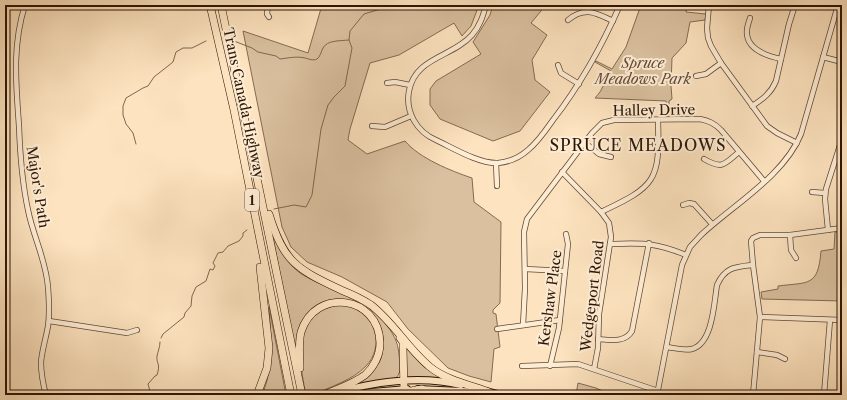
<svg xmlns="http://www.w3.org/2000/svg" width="847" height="400" font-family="'Libre Caslon Text',serif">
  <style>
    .green { fill: #dac09f; stroke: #846a52 }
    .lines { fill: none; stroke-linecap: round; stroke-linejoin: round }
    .stream { stroke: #7f674e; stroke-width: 1 }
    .minor-casing { stroke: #614833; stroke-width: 6 }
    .major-casing { stroke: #2d1504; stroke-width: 8 }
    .highway-casing { stroke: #2d1504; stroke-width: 8 }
    .minor { stroke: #feedd5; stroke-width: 4.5 }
    .major { stroke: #fde3bf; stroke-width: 6 }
    .highway { stroke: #fde3bf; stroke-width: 7 }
    .labels { text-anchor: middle; stroke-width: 4; stroke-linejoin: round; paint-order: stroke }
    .shield { fill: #feedd5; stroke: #6c5643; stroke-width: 1 }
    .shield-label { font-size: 13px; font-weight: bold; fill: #2d1504 }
    .park-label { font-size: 14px; font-style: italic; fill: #614832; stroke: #feedd5 }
    .street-label { font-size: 14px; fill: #2d1504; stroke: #feedd5 }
    .quarter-label { font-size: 16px; letter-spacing: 1px; fill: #2d1504; stroke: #feedd5 }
  </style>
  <rect width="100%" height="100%" fill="#fde3bf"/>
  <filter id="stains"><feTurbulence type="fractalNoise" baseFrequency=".005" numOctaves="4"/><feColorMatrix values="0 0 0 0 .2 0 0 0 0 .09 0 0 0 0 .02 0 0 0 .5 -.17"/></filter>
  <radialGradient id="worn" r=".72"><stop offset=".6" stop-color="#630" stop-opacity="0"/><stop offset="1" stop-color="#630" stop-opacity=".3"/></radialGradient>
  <!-- green -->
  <g class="green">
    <path d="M322,5H479L471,26L462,36L454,23L399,55L370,63L350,129L348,140L367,154L405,141C419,158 451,171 472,178L474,202L501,222L500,303L493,310V313L496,314L500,347L494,349L491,382L469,376L448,368L408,329L387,302L342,277L307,262L291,247L282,227L243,31L308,53Z"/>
    <polygon points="493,5 546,5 531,23 547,35 532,60 535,80 550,92 520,131 493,141 440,119 430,105 430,89 436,81 481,54 473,42 490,15"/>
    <polygon points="641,5 687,5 686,12 706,14 705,20 690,22 686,43 672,58 671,86 672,99 669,101 669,118 667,118 666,101 595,98 600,92 611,71 595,62 596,61 612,69 626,47"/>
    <path d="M835,232H839L842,251V301L762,299L761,292L778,289V286C809,282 818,287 821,251L834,249Z"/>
    <path d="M272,233C278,249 287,263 300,273C319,286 343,290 362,302C370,307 378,315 384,322C393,333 398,341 399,355C400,363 402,372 396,378L341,389C348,384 375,368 379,363C382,357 383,351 383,345C387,300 321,280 301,323C296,333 297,345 296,356Z"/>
    <path d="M336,305C341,305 347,305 351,306C377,313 384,348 366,366C353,380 330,387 312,395H306C301,370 294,336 313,315C318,310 329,308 336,305Z"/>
    <path d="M269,307L286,395H262C274,367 271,337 269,307Z"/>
    <polygon points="404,343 415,356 457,383 406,378"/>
    <polygon points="578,383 596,388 612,395 605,395 597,392 596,395 576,395"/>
  </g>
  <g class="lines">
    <!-- stream -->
    <g class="stream">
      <path d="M234,41L252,48L258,52L276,56L280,59C288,58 297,56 305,58C309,59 313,61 317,59C320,57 321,52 323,48C327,40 340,41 349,40"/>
      <polyline points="136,144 133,133 126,124 123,115 123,106 126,98 143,88 148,86 154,77 173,62 176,52 183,48 192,48 206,41"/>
      <polyline points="274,209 294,205 306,207 312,195 321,129 328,105 334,97 345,86 352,48 349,40 350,31 364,14 384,8 400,9 407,5"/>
      <polyline points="161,338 163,334 184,317 185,313 191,306 192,296 196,287 206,281 210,269 213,270 215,266 213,263 218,253 223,252 228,246 239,241 243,236 243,233 247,230"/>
      <path d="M151,395L148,384L155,376L157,375C161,363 156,364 157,356C158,351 160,347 160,342"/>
    </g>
    <!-- minor casing -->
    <g class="minor-casing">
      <g id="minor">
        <path d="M25,5C12,46 16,84 19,126C20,154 22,182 28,210C33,236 46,260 48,287C49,300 50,313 48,326C46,338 42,350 41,362C41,373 43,384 46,395"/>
        <polyline points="268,5 267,14 269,17"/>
        <path d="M486,5C483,16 480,26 472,35C453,57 415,57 409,91C405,112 417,132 436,140C453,148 479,164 498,163C509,162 520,157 528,150C538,142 546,130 553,120C580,85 602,46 620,5"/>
        <polyline points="709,5 707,28 708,38 711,46 721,63 767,126 777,133 797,143"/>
        <path d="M750,18C749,22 747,26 747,30C745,49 767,56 781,59"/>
        <path d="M568,20C585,6 596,13 613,21"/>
        <polyline points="823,57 842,62"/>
        <polyline points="558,65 561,73 579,84"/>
        <polyline points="696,76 706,74 721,63"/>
        <polyline points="387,83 395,82 410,85"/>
        <path d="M752,106C763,99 771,93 776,81L789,24L795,5"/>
        <polyline points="372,126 385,127 411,116"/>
        <polyline points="584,142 599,154 611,157"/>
        <path d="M704,159C723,170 724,164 739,152"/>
        <polyline points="496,163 497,186"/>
        <polyline points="562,172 601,212 609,223 611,237 599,314 598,348 594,369"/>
        <polyline points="812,192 825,193"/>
        <polyline points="683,205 689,203 694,204 712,224"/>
        <path d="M601,212C656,186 660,181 658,120"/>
        <polyline points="828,230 825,199 826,189 842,139"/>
        <polyline points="790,235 791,250 796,258"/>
        <path d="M610,244C642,243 655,242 686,255"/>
        <polyline points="525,269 565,271"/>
        <polyline points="760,317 842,320"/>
        <polyline points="49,321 127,333 137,330"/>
        <path d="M523,325L525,288L524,232L527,219L592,133L602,123L614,120L700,119C709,121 714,123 721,130L764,181"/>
        <polyline points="497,329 560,320"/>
        <path d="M598,339C610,340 625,343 632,331L649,243"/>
        <path d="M667,347C675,348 684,351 692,349C713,343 714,303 717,285C725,267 735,267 753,265"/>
        <polyline points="757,352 777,355 785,359"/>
        <polyline points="522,366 578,364 658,391"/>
        <polyline points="550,366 559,328 568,244 566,234"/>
        <polyline points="40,395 46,394"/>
        <path d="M657,395L682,265L690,247L701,235C733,205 784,176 801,134L838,5"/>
        <polyline points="753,395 760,317 753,265 751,241 753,238 760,235 790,235 842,228"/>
        <polyline points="824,395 830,320"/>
      </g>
    </g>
    <!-- major casing -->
    <g class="major-casing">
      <g id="major">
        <polyline points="418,389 483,392"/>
        <polyline points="485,391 501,395"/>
        <path d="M332,394C372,382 420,375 461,385"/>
        <polyline points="353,395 372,392 407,389"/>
      </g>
    </g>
    <!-- highway casing -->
    <g class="highway-casing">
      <g id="highway">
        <polyline points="210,5 234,110 291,395"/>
        <polyline points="221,5 302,395"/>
        <path d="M269,214C284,263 297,269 341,290C351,294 362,299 371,305C394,323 408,349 430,367C446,380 470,385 489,392"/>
        <polyline points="400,338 403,342 403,348 404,389"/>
        <path d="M300,368C300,356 298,344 301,332C315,287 379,295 380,343C380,355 374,367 365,375C353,384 337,389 324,395"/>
        <polyline points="257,395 267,368 269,348 260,267"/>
        <polyline points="388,395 422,389"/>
      </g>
    </g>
    <!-- minor -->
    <use href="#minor" class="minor"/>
    <!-- major -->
    <use href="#major" class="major"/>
    <!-- highway -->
    <use href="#highway" class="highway"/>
  </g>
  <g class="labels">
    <!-- shield labels -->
    <rect class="shield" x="245" y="189" width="14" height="22" rx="3"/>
    <g class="shield-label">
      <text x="252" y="205">1</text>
    </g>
    <!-- park labels -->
    <g class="park-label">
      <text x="643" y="68">Spruce<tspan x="643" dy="16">Meadows Park</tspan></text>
    </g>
    <!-- street labels -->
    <g class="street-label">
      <text transform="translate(244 103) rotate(78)" y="5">Trans Canada Highway</text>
      <text transform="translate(654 110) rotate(-1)" y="5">Halley Drive</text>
      <text transform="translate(38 187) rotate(81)" y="5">Major's Path</text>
      <text transform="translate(592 296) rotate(-83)" y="5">Wedgeport Road</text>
      <text transform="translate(550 298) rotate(-82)" y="5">Kershaw Place</text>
    </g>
    <!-- quarter labels -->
    <g class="quarter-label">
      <text x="638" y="151">SPRUCE MEADOWS</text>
    </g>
  </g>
  <!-- margin -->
  <rect width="847" height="400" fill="none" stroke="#fde3bf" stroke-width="20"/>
  <rect x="6" y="6" width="835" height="388" fill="none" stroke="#2d1504" stroke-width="2"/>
  <rect x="10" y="10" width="827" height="380" fill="none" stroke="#2d1504"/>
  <rect width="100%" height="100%" filter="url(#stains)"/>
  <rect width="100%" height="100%" fill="url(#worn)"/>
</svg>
